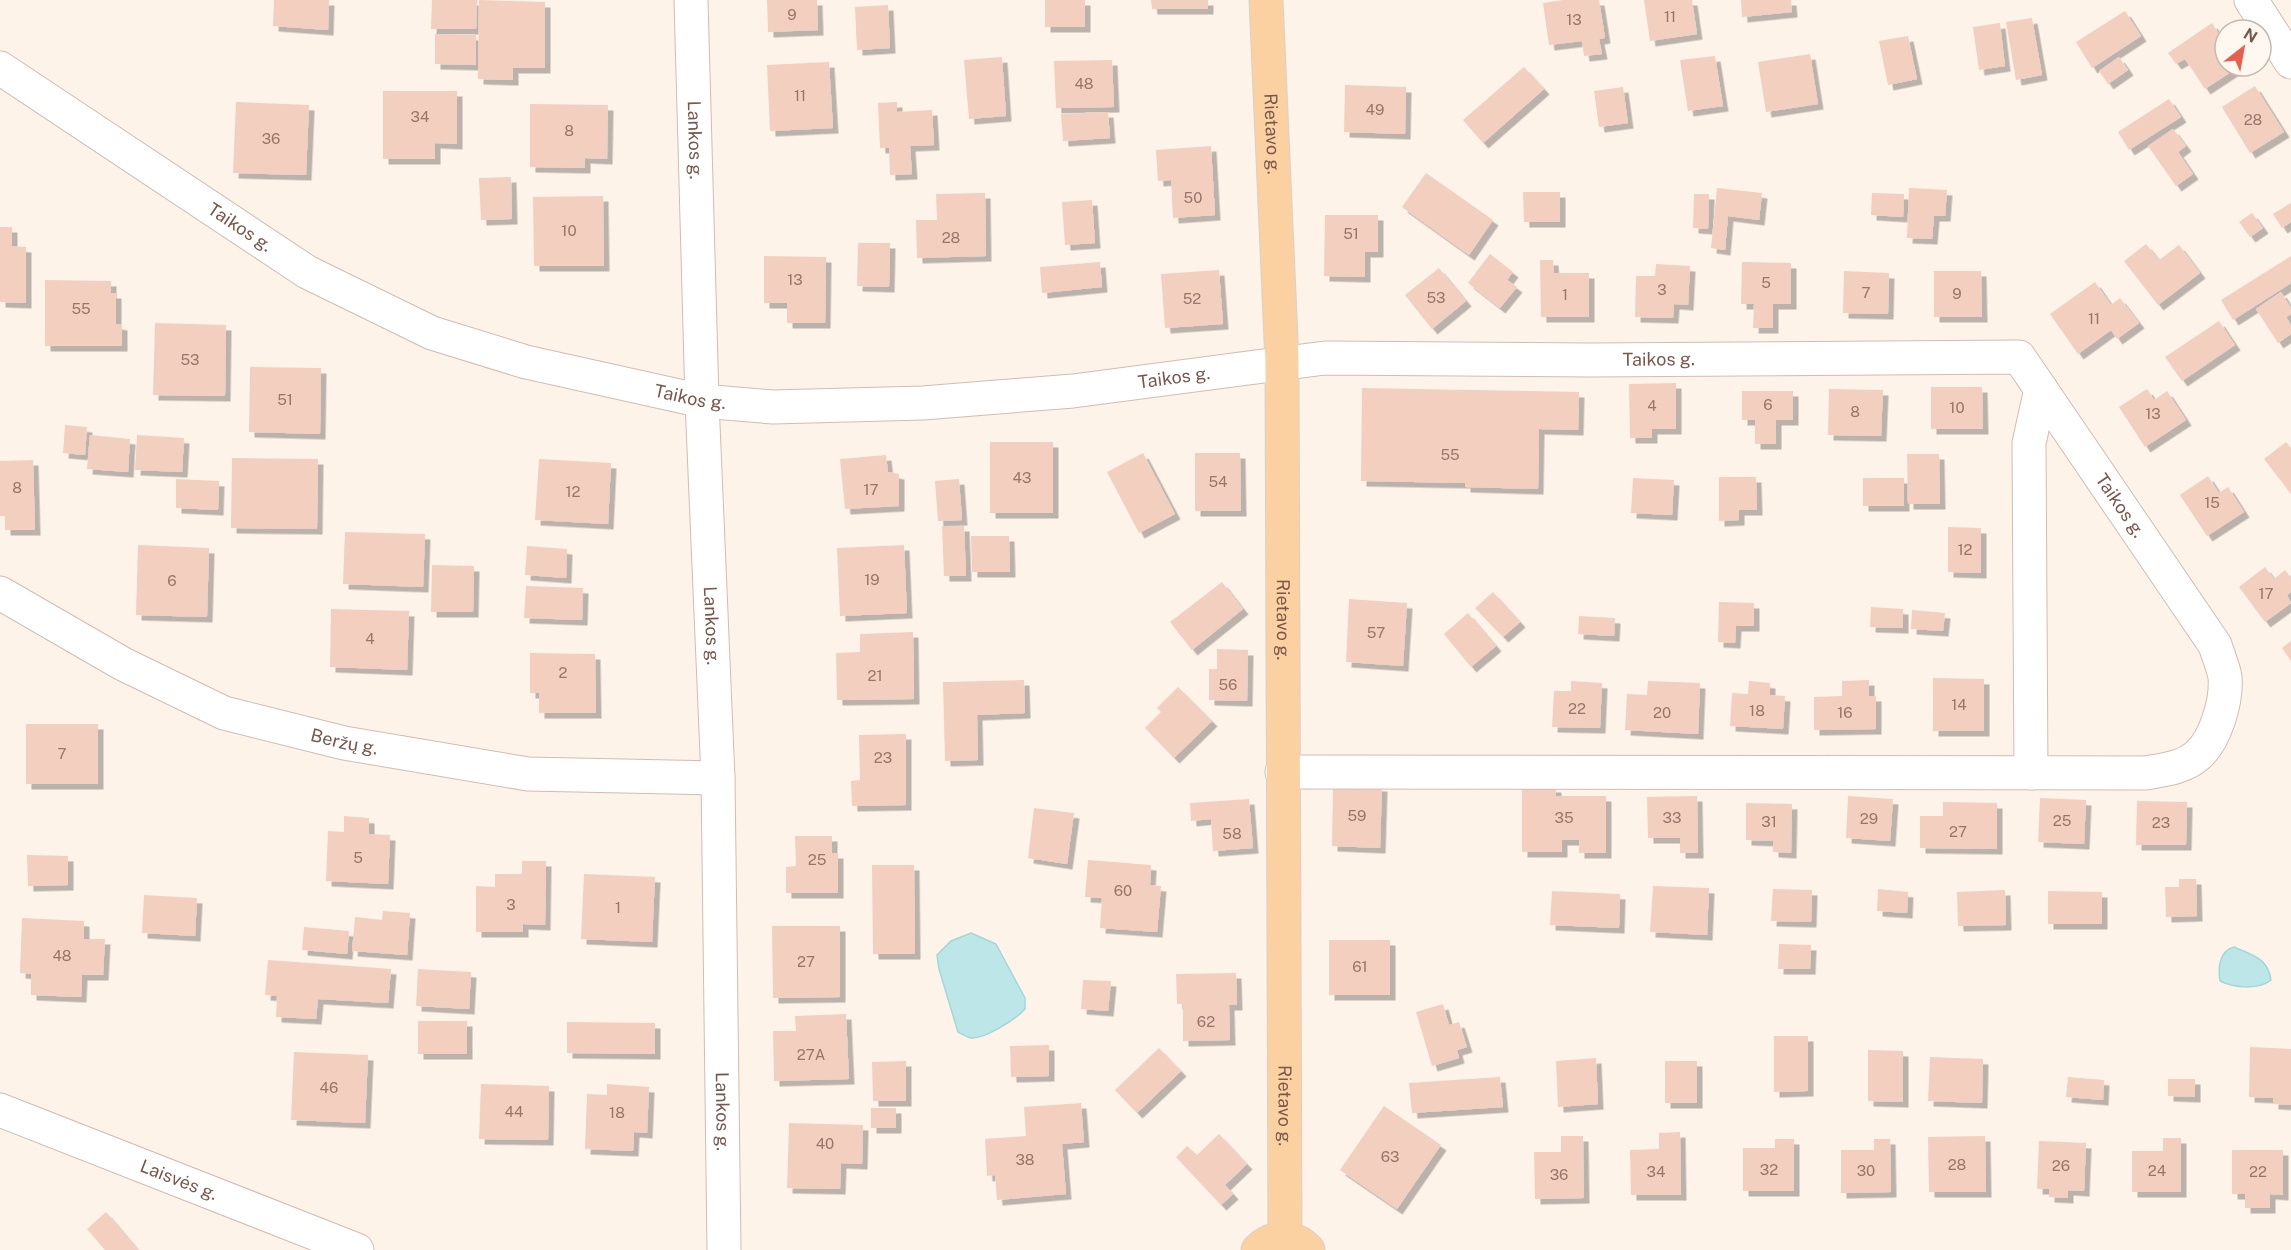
<svg xmlns="http://www.w3.org/2000/svg" width="2291" height="1250" font-family="'Public Sans',sans-serif">
  <style>
    .water { fill: #bde6e8; stroke: #a3d7da; stroke-width: 1.5 }
    .building { fill: #f3cfc0; filter: url(#shadow) }
    .lines { fill: none; stroke-linecap: round; stroke-linejoin: round }
    .minor-casing { stroke: #d2bcb1; stroke-width: 35 }
    .major-casing { stroke: #d9d0cd; stroke-width: 35 }
    .minor { stroke: #fff; stroke-width: 33 }
    .major { stroke: #fbd1a2; stroke-width: 33 }
    .labels { text-anchor: middle; stroke-width: 4.5; stroke-linejoin: round; paint-order: stroke }
    .number-label { font-size: 15px; fill: #987569 }
    .street-label { font-size: 18px; fill: #79574c; stroke: #fff8f0 }
  </style>
  <defs>
    <filter id="shadow"><feDropShadow dx="5.5" dy="5.5" stdDeviation="0" flood-color="#0004"/></filter>
  </defs>
  <rect width="100%" height="100%" fill="#fdf3e9"/>
  <!-- water -->
  <g class="water">
    <path d="M971,933L996,944L1025,998V1009C1016,1019 985,1039 971,1038C967,1037 962,1034 958,1032L939,969L937,955L951,941Z"/>
    <path d="M2234,947C2252,955 2268,958 2271,980C2259,990 2234,988 2220,981C2218,968 2219,951 2234,947Z"/>
  </g>
  <!-- building -->
  <g class="building">
    <polygon points="274,0 329,0 328,30 273,26"/>
    <polygon points="432,0 477,0 476,29 431,29"/>
    <polygon points="479,0 545,2 545,68 513,68 513,80 478,79"/>
    <polygon points="767,0 817,0 818,30 768,32"/>
    <rect x="1045" y="0" width="40" height="27"/>
    <polygon points="1151,0 1208,0 1208,9 1152,9"/>
    <polygon points="1563,0 1599,0 1605,38 1599,39 1602,54 1584,56 1582,41 1549,45 1543,3"/>
    <polygon points="1644,0 1692,0 1697,34 1650,41"/>
    <polygon points="1741,0 1791,0 1792,12 1742,17"/>
    <polygon points="888,5 890,48 857,50 855,7"/>
    <polygon points="2125,11 2141,36 2092,68 2076,42"/>
    <polygon points="2032,18 2042,75 2016,80 2006,22"/>
    <polygon points="2000,23 2005,66 1979,70 1973,27"/>
    <polygon points="2212,23 2225,43 2225,66 2240,66 2205,89 2185,59 2176,64 2168,53"/>
    <polygon points="435,34 476,35 476,65 435,64"/>
    <polygon points="1908,36 1917,79 1888,85 1879,41"/>
    <polygon points="1810,54 1818,104 1766,112 1758,62"/>
    <polygon points="1715,56 1723,106 1688,111 1680,60"/>
    <polygon points="1002,57 1006,116 969,119 964,60"/>
    <polygon points="2119,57 2128,70 2108,84 2099,71"/>
    <polygon points="1112,60 1114,107 1056,108 1054,61"/>
    <polygon points="829,62 833,128 770,131 767,65"/>
    <polygon points="1524,67 1544,89 1483,143 1463,120"/>
    <polygon points="1345,85 1406,87 1405,134 1344,132"/>
    <polygon points="2255,86 2284,132 2250,153 2222,107"/>
    <polygon points="1623,87 1628,123 1599,127 1594,91"/>
    <polygon points="383,91 457,91 457,144 435,143 435,159 383,159"/>
    <polygon points="2169,99 2181,117 2129,150 2118,132"/>
    <polygon points="236,102 309,105 306,175 233,173"/>
    <polygon points="897,102 897,112 932,110 934,145 910,146 912,174 890,175 889,148 880,148 878,103"/>
    <polygon points="530,104 608,105 607,159 585,158 585,168 530,167"/>
    <polygon points="1108,112 1110,138 1063,141 1061,114"/>
    <polygon points="2173,129 2186,146 2178,152 2193,174 2176,186 2148,146"/>
    <polygon points="1211,146 1215,215 1173,218 1171,180 1158,181 1156,150"/>
    <polygon points="1426,173 1493,220 1469,255 1402,207"/>
    <polygon points="511,177 512,219 481,220 479,178"/>
    <polygon points="1717,188 1762,193 1759,220 1728,216 1725,250 1711,248"/>
    <polygon points="1909,188 1947,190 1945,216 1934,216 1932,239 1907,238"/>
    <polygon points="1523,192 1560,192 1560,222 1524,222"/>
    <polygon points="985,193 986,256 917,258 916,220 937,220 936,194"/>
    <polygon points="1872,193 1904,194 1903,217 1871,215"/>
    <polygon points="1694,194 1709,194 1708,229 1693,228"/>
    <polygon points="603,196 604,266 534,266 533,197"/>
    <polygon points="1092,200 1095,243 1065,245 1062,202"/>
    <polygon points="2291,203 2291,222 2282,228 2273,214"/>
    <polygon points="2252,213 2263,228 2250,237 2239,222"/>
    <polygon points="1325,215 1378,215 1378,252 1365,252 1365,277 1324,276"/>
    <polygon points="0,227 12,227 12,246 26,247 26,303 0,302"/>
    <polygon points="858,243 890,243 889,287 857,286"/>
    <polygon points="2146,244 2159,260 2179,245 2200,273 2158,305 2124,261"/>
    <polygon points="1490,254 1513,272 1507,280 1517,287 1500,308 1468,283"/>
    <polygon points="764,256 826,257 825,323 787,323 787,303 764,303"/>
    <polygon points="2291,256 2291,283 2233,320 2221,300"/>
    <polygon points="1540,260 1553,260 1554,273 1589,273 1589,317 1541,317"/>
    <polygon points="1100,262 1102,287 1042,293 1040,267"/>
    <polygon points="1742,262 1791,263 1791,304 1773,304 1773,328 1753,328 1754,304 1741,304"/>
    <polygon points="1656,264 1690,266 1688,305 1674,304 1673,318 1635,317 1636,276 1655,276"/>
    <polygon points="1439,268 1466,301 1432,329 1405,295"/>
    <polygon points="1219,270 1223,324 1165,328 1161,274"/>
    <polygon points="1844,271 1889,273 1888,314 1843,313"/>
    <polygon points="1934,271 1981,271 1982,317 1934,317"/>
    <polygon points="45,280 111,281 111,293 116,293 116,324 122,325 122,346 45,346"/>
    <polygon points="2095,282 2111,305 2120,298 2139,323 2117,339 2111,330 2078,354 2050,314"/>
    <polygon points="2281,292 2291,308 2291,314 2286,317 2291,325 2291,334 2278,343 2256,309"/>
    <polygon points="2219,321 2235,345 2182,381 2165,357"/>
    <polygon points="155,323 226,325 225,396 153,395"/>
    <polygon points="250,367 321,368 320,434 249,432"/>
    <polygon points="1676,383 1676,429 1652,429 1652,438 1630,438 1629,384"/>
    <polygon points="1931,387 1982,387 1983,429 1931,429"/>
    <polygon points="1362,388 1579,392 1578,430 1539,429 1538,489 1465,487 1465,483 1361,481"/>
    <polygon points="1829,389 1883,390 1881,436 1828,435"/>
    <polygon points="2147,389 2154,400 2167,391 2186,420 2145,447 2119,407"/>
    <polygon points="1742,391 1793,391 1793,420 1776,420 1776,444 1755,444 1755,420 1742,420"/>
    <polygon points="65,425 87,427 85,455 63,453"/>
    <polygon points="90,435 130,439 128,472 87,469"/>
    <polygon points="137,435 184,438 182,472 135,470"/>
    <rect x="990" y="442" width="63" height="71"/>
    <polygon points="2286,442 2291,448 2291,494 2264,459"/>
    <polygon points="1143,453 1175,514 1139,533 1107,472"/>
    <polygon points="1195,453 1240,453 1241,511 1195,511"/>
    <polygon points="1907,454 1939,454 1940,504 1908,504"/>
    <polygon points="886,455 888,472 899,474 899,506 845,509 840,459"/>
    <polygon points="232,458 318,459 317,529 231,528"/>
    <polygon points="539,459 611,463 608,524 535,520"/>
    <polygon points="33,460 35,530 5,530 5,516 0,516 0,461"/>
    <polygon points="2208,476 2219,493 2228,487 2244,512 2207,536 2180,495"/>
    <polygon points="1719,477 1756,477 1757,510 1739,510 1739,520 1719,521"/>
    <polygon points="1633,478 1674,480 1672,515 1631,513"/>
    <rect x="1863" y="478" width="41" height="28"/>
    <polygon points="176,479 219,481 218,510 176,508"/>
    <polygon points="959,479 962,520 938,521 935,481"/>
    <polygon points="942,526 964,526 966,576 944,576"/>
    <polygon points="1948,527 1981,528 1981,573 1948,572"/>
    <polygon points="345,532 425,534 423,587 343,584"/>
    <polygon points="971,536 1009,536 1010,572 972,572"/>
    <polygon points="138,545 209,548 207,617 136,615"/>
    <polygon points="904,545 907,613 840,616 837,548"/>
    <polygon points="527,546 567,549 566,578 525,575"/>
    <polygon points="432,565 474,566 473,612 431,612"/>
    <polygon points="2265,567 2274,579 2285,570 2291,578 2291,592 2287,595 2291,603 2265,622 2239,587"/>
    <polygon points="1222,582 1243,609 1192,650 1170,622"/>
    <polygon points="526,586 583,588 582,620 524,618"/>
    <polygon points="1493,592 1520,622 1503,637 1475,608"/>
    <polygon points="1349,599 1407,603 1403,666 1346,662"/>
    <polygon points="1719,602 1754,603 1754,626 1736,626 1735,643 1718,642"/>
    <polygon points="1871,607 1903,609 1903,628 1870,627"/>
    <polygon points="331,609 409,611 407,670 330,667"/>
    <polygon points="1912,610 1945,613 1943,631 1911,629"/>
    <polygon points="1468,613 1496,646 1471,667 1444,634"/>
    <polygon points="1579,616 1615,618 1614,636 1578,634"/>
    <polygon points="913,632 914,699 837,700 836,653 860,652 860,634"/>
    <polygon points="2291,641 2291,661 2282,648"/>
    <polygon points="1217,649 1248,650 1247,701 1209,700 1209,669 1217,669"/>
    <polygon points="530,653 595,654 596,713 539,713 539,693 530,693"/>
    <polygon points="1933,678 1984,679 1984,731 1933,731"/>
    <polygon points="1024,680 1025,713 977,715 978,760 945,761 943,682"/>
    <polygon points="1869,680 1869,696 1876,696 1876,729 1814,730 1814,697 1842,696 1842,681"/>
    <polygon points="1571,681 1602,683 1600,728 1552,727 1554,691 1571,691"/>
    <polygon points="1648,681 1700,683 1698,734 1625,730 1627,694 1647,695"/>
    <polygon points="1749,681 1770,683 1770,695 1785,696 1783,729 1730,726 1732,693 1748,694"/>
    <polygon points="1178,687 1212,721 1174,758 1145,728 1161,712 1157,708"/>
    <rect x="26" y="724" width="72" height="60"/>
    <polygon points="906,734 906,805 852,806 851,781 860,780 859,735"/>
    <polygon points="1333,785 1382,786 1380,848 1332,846"/>
    <polygon points="1522,787 1556,787 1556,796 1606,796 1606,853 1579,853 1579,840 1562,840 1562,852 1522,852"/>
    <polygon points="1697,796 1698,853 1680,853 1680,838 1648,838 1647,797"/>
    <polygon points="1848,796 1893,799 1890,841 1846,838"/>
    <polygon points="2040,798 2086,800 2084,844 2038,842"/>
    <polygon points="1249,799 1253,848 1213,851 1211,819 1191,821 1190,803"/>
    <polygon points="2137,801 2187,802 2186,845 2136,845"/>
    <polygon points="1943,802 1997,803 1997,849 1920,848 1920,816 1943,816"/>
    <polygon points="1746,803 1792,804 1791,853 1773,852 1773,841 1746,840"/>
    <polygon points="1034,808 1074,813 1067,864 1028,858"/>
    <polygon points="344,816 369,818 369,834 390,835 388,884 326,881 328,831 344,832"/>
    <polygon points="795,836 832,836 832,853 838,853 838,893 786,893 786,867 796,866"/>
    <polygon points="27,855 68,856 68,885 28,886"/>
    <polygon points="1088,860 1151,865 1150,885 1161,886 1157,932 1100,928 1102,898 1085,897"/>
    <polygon points="522,861 546,861 545,925 523,924 523,932 476,932 476,886 495,887 495,874 522,874"/>
    <polygon points="872,865 914,865 915,954 873,954"/>
    <polygon points="584,874 655,877 652,942 581,939"/>
    <polygon points="2179,879 2196,879 2197,916 2166,917 2165,887 2179,887"/>
    <polygon points="1653,886 1709,888 1707,935 1650,932"/>
    <polygon points="1773,889 1812,890 1811,922 1771,921"/>
    <polygon points="1878,889 1908,892 1907,913 1877,911"/>
    <polygon points="2005,890 2006,925 1958,926 1957,892"/>
    <polygon points="1552,891 1620,894 1619,928 1550,925"/>
    <polygon points="2048,891 2102,892 2102,924 2048,924"/>
    <polygon points="144,895 197,898 195,936 142,933"/>
    <polygon points="383,911 410,913 407,955 352,951 355,917 382,920"/>
    <polygon points="22,918 84,921 84,939 105,939 103,975 82,975 81,997 31,995 31,974 20,973"/>
    <polygon points="772,926 840,926 840,997 773,998"/>
    <polygon points="304,927 349,931 347,954 302,950"/>
    <rect x="1329" y="940" width="61" height="55"/>
    <polygon points="1779,944 1811,945 1810,969 1778,969"/>
    <polygon points="268,960 391,969 388,1003 318,999 316,1019 276,1017 277,996 265,995"/>
    <polygon points="418,969 471,972 469,1009 416,1006"/>
    <polygon points="1236,973 1237,1005 1229,1005 1230,1040 1183,1041 1183,1004 1177,1004 1176,974"/>
    <polygon points="1083,980 1111,981 1108,1011 1081,1009"/>
    <polygon points="1443,1004 1449,1025 1459,1022 1467,1047 1457,1050 1459,1058 1432,1066 1416,1012"/>
    <polygon points="846,1014 849,1079 774,1081 773,1031 796,1031 795,1016"/>
    <rect x="418" y="1021" width="49" height="33"/>
    <polygon points="567,1022 655,1023 655,1054 567,1053"/>
    <polygon points="1774,1036 1808,1036 1808,1091 1774,1092"/>
    <polygon points="1049,1045 1049,1076 1011,1077 1010,1046"/>
    <polygon points="2250,1047 2291,1049 2291,1105 2273,1104 2273,1098 2249,1097"/>
    <polygon points="1159,1048 1181,1071 1137,1113 1115,1090"/>
    <polygon points="1868,1050 1903,1051 1903,1102 1868,1101"/>
    <polygon points="294,1052 368,1055 365,1123 291,1120"/>
    <polygon points="1930,1057 1983,1059 1982,1103 1928,1101"/>
    <polygon points="1596,1058 1598,1104 1558,1107 1556,1061"/>
    <polygon points="906,1061 906,1101 873,1101 872,1062"/>
    <rect x="1665" y="1061" width="32" height="42"/>
    <polygon points="1500,1077 1503,1107 1412,1113 1409,1083"/>
    <polygon points="2068,1077 2104,1080 2103,1100 2066,1097"/>
    <polygon points="2168,1079 2195,1079 2195,1097 2168,1096"/>
    <polygon points="481,1084 549,1086 548,1140 479,1139"/>
    <polygon points="607,1084 649,1087 647,1133 634,1132 633,1151 585,1149 587,1094 607,1095"/>
    <polygon points="1081,1103 1084,1142 1062,1144 1066,1194 997,1200 995,1175 987,1176 985,1139 1026,1136 1024,1107"/>
    <polygon points="1384,1106 1441,1145 1397,1209 1340,1170"/>
    <rect x="871" y="1108" width="25" height="20"/>
    <polygon points="789,1123 863,1125 862,1164 841,1163 840,1189 787,1188"/>
    <polygon points="1680,1132 1681,1195 1631,1195 1630,1150 1659,1149 1659,1133"/>
    <polygon points="1219,1134 1247,1164 1225,1185 1233,1194 1221,1205 1176,1157 1187,1146 1197,1155"/>
    <polygon points="1561,1136 1583,1136 1584,1198 1535,1199 1534,1152 1561,1152"/>
    <polygon points="1985,1136 1986,1192 1929,1192 1928,1137"/>
    <polygon points="2163,1138 2181,1138 2181,1192 2132,1192 2132,1151 2163,1151"/>
    <polygon points="1775,1139 1794,1139 1794,1191 1743,1191 1743,1148 1775,1148"/>
    <polygon points="1874,1139 1890,1139 1891,1192 1841,1193 1841,1150 1874,1150"/>
    <polygon points="2039,1141 2086,1143 2084,1191 2068,1190 2068,1198 2049,1197 2049,1189 2037,1189"/>
    <polygon points="2232,1150 2283,1150 2283,1195 2270,1194 2270,1208 2245,1208 2245,1194 2232,1194"/>
    <polygon points="106,1212 138,1250 105,1250 87,1229"/>
  </g>
  <g class="lines">
    <!-- minor casing -->
    <g class="minor-casing">
      <g id="minor">
        <path id="s1" d="M691,0L702,401L718,778L724,1250"/>
        <polyline points="2251,0 2291,62"/>
        <path id="s2" d="M0,68L307,272L432,333L526,362L702,401L773,407L923,403L1073,391L1325,358L1591,360L2019,357L2215,645C2218,655 2223,666 2225,677C2227,700 2216,739 2198,755C2184,768 2162,770 2145,773L1282,772"/>
        <path id="s3" d="M0,593L123,664L224,713L344,743L528,774L718,778"/>
        <polyline points="2031,773 2029,443 2041,389"/>
        <path id="s4" d="M0,1110L357,1250"/>
      </g>
    </g>
    <!-- major casing -->
    <g class="major-casing">
      <g id="major">
        <path id="s5" d="M1266,0L1282,362L1285,1238"/>
        <path d="M1258,1250C1273,1235 1294,1235 1308,1250"/>
      </g>
    </g>
    <!-- minor -->
    <use href="#minor" class="minor"/>
    <!-- major -->
    <use href="#major" class="major"/>
  </g>
  <g class="labels">
    <!-- number labels -->
    <g class="number-label">
      <text x="792" y="20">9</text>
      <text x="1670" y="22">11</text>
      <text x="1574" y="25">13</text>
      <text x="1084" y="89">48</text>
      <text x="800" y="101">11</text>
      <text x="1375" y="115">49</text>
      <text x="420" y="122">34</text>
      <text x="2253" y="125">28</text>
      <text x="569" y="136">8</text>
      <text x="271" y="144">36</text>
      <text x="1193" y="203">50</text>
      <text x="569" y="236">10</text>
      <text x="1351" y="239">51</text>
      <text x="951" y="243">28</text>
      <text x="795" y="285">13</text>
      <text x="1766" y="288">5</text>
      <text x="1662" y="295">3</text>
      <text x="1866" y="298">7</text>
      <text x="1957" y="299">9</text>
      <text x="1565" y="300">1</text>
      <text x="1436" y="303">53</text>
      <text x="1192" y="304">52</text>
      <text x="81" y="314">55</text>
      <text x="2094" y="324">11</text>
      <text x="190" y="365">53</text>
      <text x="285" y="405">51</text>
      <text x="1768" y="410">6</text>
      <text x="1652" y="411">4</text>
      <text x="1957" y="413">10</text>
      <text x="1855" y="417">8</text>
      <text x="2153" y="419">13</text>
      <text x="1450" y="460">55</text>
      <text x="1022" y="483">43</text>
      <text x="1218" y="487">54</text>
      <text x="17" y="493">8</text>
      <text x="871" y="495">17</text>
      <text x="573" y="497">12</text>
      <text x="2212" y="508">15</text>
      <text x="1965" y="555">12</text>
      <text x="872" y="585">19</text>
      <text x="172" y="586">6</text>
      <text x="2266" y="599">17</text>
      <text x="1376" y="638">57</text>
      <text x="370" y="644">4</text>
      <text x="563" y="678">2</text>
      <text x="875" y="681">21</text>
      <text x="1228" y="690">56</text>
      <text x="1959" y="710">14</text>
      <text x="1577" y="714">22</text>
      <text x="1757" y="716">18</text>
      <text x="1662" y="718">20</text>
      <text x="1845" y="718">16</text>
      <text x="62" y="759">7</text>
      <text x="883" y="763">23</text>
      <text x="1357" y="821">59</text>
      <text x="1564" y="823">35</text>
      <text x="1672" y="823">33</text>
      <text x="1869" y="824">29</text>
      <text x="2062" y="826">25</text>
      <text x="1769" y="827">31</text>
      <text x="2161" y="828">23</text>
      <text x="1958" y="837">27</text>
      <text x="1232" y="839">58</text>
      <text x="358" y="863">5</text>
      <text x="817" y="865">25</text>
      <text x="1123" y="896">60</text>
      <text x="511" y="910">3</text>
      <text x="618" y="913">1</text>
      <text x="62" y="961">48</text>
      <text x="806" y="967">27</text>
      <text x="1360" y="972">61</text>
      <text x="1206" y="1027">62</text>
      <text x="811" y="1060">27A</text>
      <text x="329" y="1093">46</text>
      <text x="514" y="1117">44</text>
      <text x="617" y="1118">18</text>
      <text x="825" y="1149">40</text>
      <text x="1390" y="1162">63</text>
      <text x="1025" y="1165">38</text>
      <text x="1957" y="1170">28</text>
      <text x="2061" y="1171">26</text>
      <text x="1769" y="1175">32</text>
      <text x="1866" y="1176">30</text>
      <text x="2157" y="1176">24</text>
      <text x="1656" y="1177">34</text>
      <text x="2258" y="1177">22</text>
      <text x="1559" y="1180">36</text>
    </g>
    <!-- street labels -->
    <g class="street-label">
      <text dy="6" stroke="none"><textPath href="#s5" startOffset="134">Rietavo g.</textPath></text>
      <text dy="6" stroke="none"><textPath href="#s1" startOffset="140">Lankos g.</textPath></text>
      <text dy="6" stroke="none"><textPath href="#s2" startOffset="288">Taikos g.</textPath></text>
      <text dy="6" stroke="none"><textPath href="#s2" startOffset="1746">Taikos g.</textPath></text>
      <text dy="6" stroke="none"><textPath href="#s2" startOffset="1260">Taikos g.</textPath></text>
      <text dy="6" stroke="none"><textPath href="#s2" startOffset="774">Taikos g.</textPath></text>
      <text dy="6" stroke="none"><textPath href="#s2" startOffset="2286">Taikos g.</textPath></text>
      <text dy="6" stroke="none"><textPath href="#s5" startOffset="620">Rietavo g.</textPath></text>
      <text dy="6" stroke="none"><textPath href="#s1" startOffset="626">Lankos g.</textPath></text>
      <text dy="6" stroke="none"><textPath href="#s3" startOffset="378">Beržų g.</textPath></text>
      <text dy="6" stroke="none"><textPath href="#s5" startOffset="1106">Rietavo g.</textPath></text>
      <text dy="6" stroke="none"><textPath href="#s1" startOffset="1112">Lankos g.</textPath></text>
      <text dy="6" stroke="none"><textPath href="#s4" startOffset="192">Laisvės g.</textPath></text>
    </g>
  </g>
  <!-- north arrow -->
  <g transform="translate(2243 48) rotate(31)"><circle r="28" fill="#fff8f0" stroke="#c9b8ae" stroke-width="1.5"/>
  <path d="M0-4.5L10 22L0 15L-10 22Z" fill="#e8604d"/>
  <text y="-9" font-size="16" font-weight="bold" text-anchor="middle" fill="#79574c">N</text>
  </g>
</svg>
